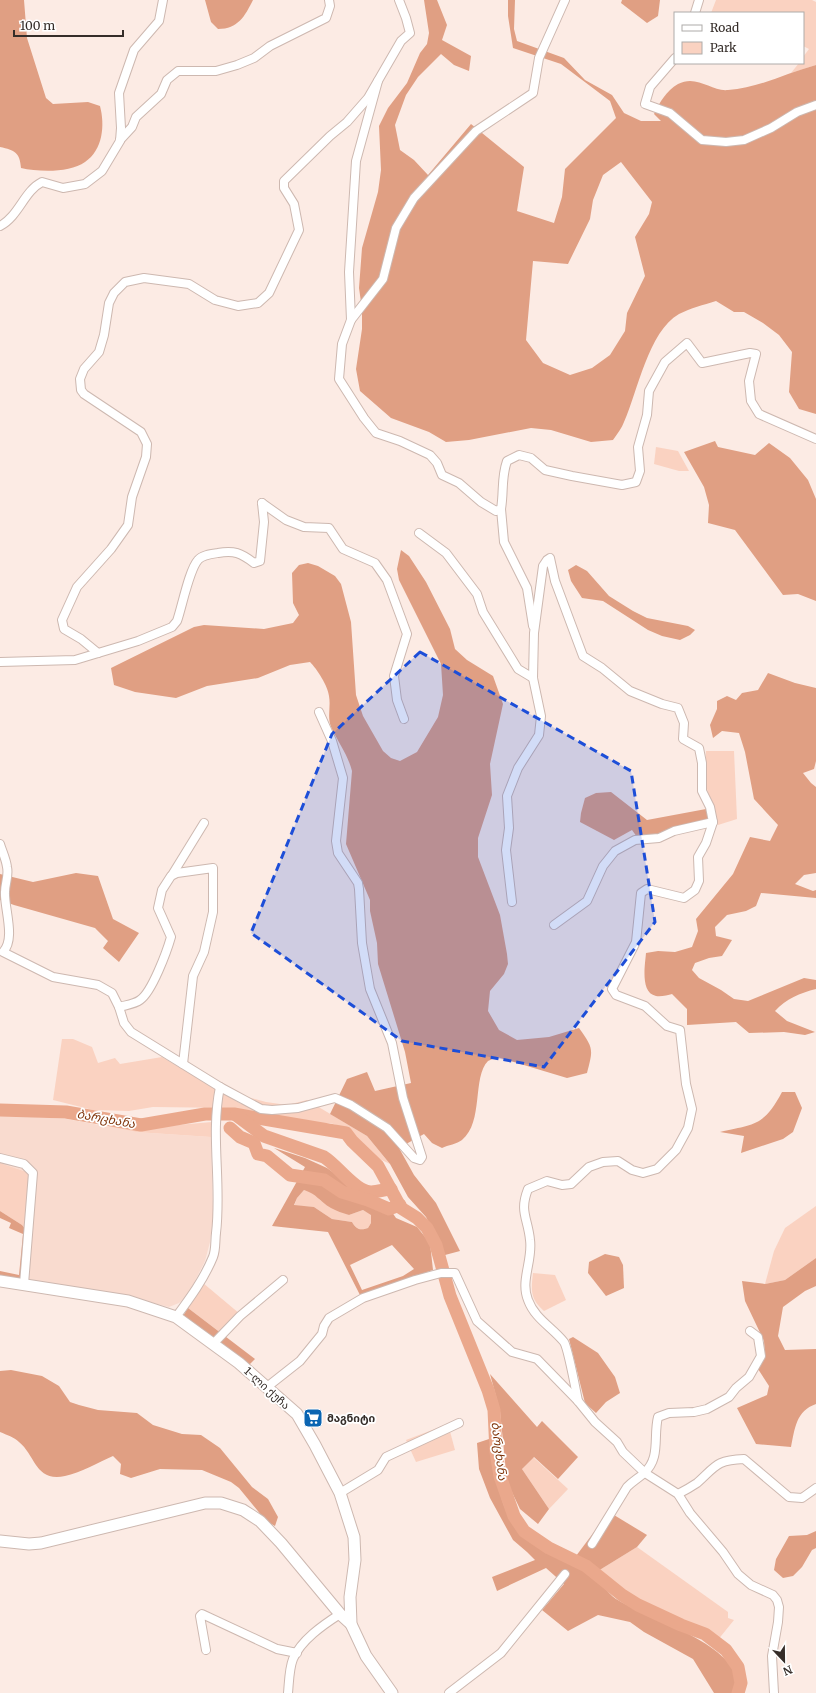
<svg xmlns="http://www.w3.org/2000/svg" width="816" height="1693" font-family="Merriweather,'Noto Sans Georgian',serif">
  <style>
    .built { fill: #f9dbcf }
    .green { fill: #fad2c1 }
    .forest { fill: #e09f83; fill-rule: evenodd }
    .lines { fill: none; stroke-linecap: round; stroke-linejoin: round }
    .river { stroke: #eaa88c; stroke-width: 13 }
    .street-casing { stroke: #cdb8b0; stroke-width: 10 }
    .secondary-casing { stroke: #cdb8b0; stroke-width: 13 }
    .street { stroke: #fff; stroke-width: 8 }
    .secondary { stroke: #fff; stroke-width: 11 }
    .marked { fill: #1d4ed8; fill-opacity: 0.2; stroke: #1d4ed8; stroke-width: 3; stroke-dasharray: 8 5; stroke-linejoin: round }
    .labels { text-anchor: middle; stroke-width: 3.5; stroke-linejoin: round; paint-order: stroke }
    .street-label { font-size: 11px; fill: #352d29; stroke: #fff }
    .poi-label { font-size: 11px; font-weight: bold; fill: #352d29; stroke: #fff; text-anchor: start }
    .water-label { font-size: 12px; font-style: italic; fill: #7e3207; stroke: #fff }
  </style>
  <rect width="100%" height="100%" fill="#fcebe4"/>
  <!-- built -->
  <polygon class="built" points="0,1115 67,1119 136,1132 211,1137 213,1215 210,1242 205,1261 188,1295 179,1303 169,1307 134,1298 28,1282 37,1175 0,1163"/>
  <!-- green -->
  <g class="green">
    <polygon points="716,0 812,0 816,2 816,65 791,73 799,63 803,63 803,57 809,49 803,46 803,13 711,13"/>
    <polygon points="656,447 678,451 689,471 679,471 654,464"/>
    <polygon points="706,751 734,751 737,819 718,825 707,789 705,770"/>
    <polygon points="62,1039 73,1039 92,1047 98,1063 115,1058 120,1064 162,1057 241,1104 247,1097 266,1102 287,1105 307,1100 367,1136 390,1164 371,1155 363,1143 346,1128 330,1123 308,1124 280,1119 253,1111 232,1108 153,1107 129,1111 93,1110 53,1100"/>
    <polygon points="212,1122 211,1137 136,1132 104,1126 143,1128"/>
    <polygon points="0,1163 30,1173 26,1230 22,1225 0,1211"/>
    <path d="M304,1190L313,1192L320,1200L349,1215L363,1210L371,1214V1223L368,1228C360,1231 356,1229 352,1222L332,1219L314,1207L294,1206L297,1198Z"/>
    <polygon points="816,1206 816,1258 785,1280 765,1284 774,1251 785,1228"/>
    <path d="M533,1273L555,1275L566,1300L544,1311C530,1299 531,1290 533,1273Z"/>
    <polygon points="203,1283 240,1314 221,1333 188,1308"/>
    <polygon points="448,1424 455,1450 416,1462 406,1440"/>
    <polygon points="533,1457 568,1489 549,1509 522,1469"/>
    <polygon points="637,1547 728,1612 728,1618 734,1620 717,1641 708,1632 625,1594 598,1571"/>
  </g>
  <!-- forest -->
  <g class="forest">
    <path d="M0,0H24L27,38L46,98L53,104L88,102L100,106C105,125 103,150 85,162C70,173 39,172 21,168C20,153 15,150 0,147Z"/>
    <path d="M205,0H253C245,16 238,29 218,29L211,22Z"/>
    <path d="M424,0H437L447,25L442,40L471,56L469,71L454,65L441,54L418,77L406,95L395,125L400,150L414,160L428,175L471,124L524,167L517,211L554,223L562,197L565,169L616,118L610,101L561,64L513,48L508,16V0H515L514,29L517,41L564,58L585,80L612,95L624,113L641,121H661L654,114C660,102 666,91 678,84C697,74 712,92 728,90C759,88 786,73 816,65V414L799,409L789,392L792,352L779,335L763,323L744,312H734L716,301C703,305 691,308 679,314C648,332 638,391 624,422C622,428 617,434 613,440L591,442L551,430L531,428L469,440L446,442L429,432L391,418L360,391L356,369L362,329V309L359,288L362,248L378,192L381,170L379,126L388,108L407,83L420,53L427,44L429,33ZM621,162L652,202L649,214L635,237L645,276L627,313L625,331L610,355L592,368L570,375L543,363L526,340L533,261L568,264L590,219L593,200L603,175Z"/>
    <polygon points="622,0 660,0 658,16 647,23 621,3"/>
    <polygon points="715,441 718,447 755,455 769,443 790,458 808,480 816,499 816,601 798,594 783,595 735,530 708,523 709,505 704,487 684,452"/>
    <path d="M401,550L409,556L426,582L450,629L455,649L467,660L493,676L503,704L490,764L492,795L478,838V857L500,915L507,954L508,964L504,974L490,991L488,1011L499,1030L517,1040L549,1037L579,1028C594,1049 593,1049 587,1073L567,1078L497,1057C494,1058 491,1060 488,1061C472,1077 484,1122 462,1140C457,1144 448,1145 442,1148L432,1143L424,1134L399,1148L414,1175L436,1203L460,1251L445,1255L426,1217L408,1197L390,1164L367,1136L330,1114L347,1079L367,1072L375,1091L411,1083L405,1052L378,964L377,943L370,911V900L346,844L352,771C348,755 338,742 331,727C327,716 331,707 329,696C328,686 317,669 310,662L290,665L258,678L207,686L176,698L135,692L114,685L111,668L194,627L204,625L264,629L293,623L299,615L293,603L292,573L299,565L308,563L318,566L335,576L341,584L351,622L356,695L363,716L383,751L391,758L400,761L417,752L438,717L443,695L441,664L399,580L397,569Z"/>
    <polygon points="576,565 587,571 609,596 633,611 647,618 688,626 695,630 690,635 680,640 662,636 648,630 603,601 582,598 571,581 568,570"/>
    <path d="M768,673L795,683L816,688V761L814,769L803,773L811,783L816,787V873L804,875L795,884L813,891L816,890V898L761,893L756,906L746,911L727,915L715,927L716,936L732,940L722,956L709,958L695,963L692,970L699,978L721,990L734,999L748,1001L804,978L816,980V989C800,993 786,999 775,1011L787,1021L815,1032L805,1035L784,1032L749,1033L736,1022L687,1025V1009L672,994C668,995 661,997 656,996C640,993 645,965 646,953L658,951L675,952L692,947L698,931L696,919L733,874L750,837L770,841L778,825L754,799L745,752L739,733L722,731L713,738L710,725L717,709V701L727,696L736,700L742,693L758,690Z"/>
    <polygon points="611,792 647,820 706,809 710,818 671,829 658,835 637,837 632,830 614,840 580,822 581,813 585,798 596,793"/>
    <polygon points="76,873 98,876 113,919 139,933 119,962 103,948 108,941 95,928 14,905 0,900 0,874 33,882"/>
    <path d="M782,1092H795L802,1108L793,1132L783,1139L741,1153L744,1136L720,1132C755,1124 764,1126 782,1092Z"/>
    <path d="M274,1148L305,1158L327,1168L341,1178L357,1193L385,1202L396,1218L417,1227L430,1243L433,1270L360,1295L328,1232L272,1226L305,1167ZM304,1190C317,1194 319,1201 331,1208C336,1211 343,1213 349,1215L363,1210L371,1215V1223L368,1228C360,1231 356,1229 352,1222L332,1219L314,1207L294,1205L297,1198ZM392,1245L414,1269L403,1276L362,1290L350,1265Z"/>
    <polygon points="0,1211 22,1225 26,1230 21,1281 0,1278 0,1271 19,1275 23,1234 9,1228 11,1223 0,1218"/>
    <polygon points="605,1254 619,1257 623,1265 624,1288 606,1296 588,1273 589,1262"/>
    <path d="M816,1258V1286L805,1291L783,1307L778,1336L785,1350L816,1349V1404C796,1411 795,1428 791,1447L756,1444L737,1408L767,1395L769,1386L758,1369L765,1358L764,1341L745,1301L742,1281L765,1284L785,1280Z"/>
    <polygon points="188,1308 255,1359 249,1365 183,1316"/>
    <polygon points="573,1337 598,1353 615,1377 620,1393 606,1402 596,1413 585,1403 569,1339"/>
    <path d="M11,1370L42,1376L59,1386L70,1402L79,1405L98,1410L137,1413L153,1425L182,1434L201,1435L220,1448L252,1487L268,1499L278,1517L275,1526L266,1521L239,1488L231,1482L202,1470L160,1469L131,1478L120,1474L121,1464L113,1456C99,1462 80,1473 65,1476C35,1482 36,1456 19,1442C14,1437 7,1435 0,1432V1371Z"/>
    <polygon points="490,1374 537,1427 542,1421 578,1457 558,1479 534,1457 522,1469 549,1509 538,1524 520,1509 507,1482 500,1411"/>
    <path d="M492,1438C495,1467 498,1510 520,1532C536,1550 569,1560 590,1574C600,1580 606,1592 616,1599C643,1616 740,1645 737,1685C737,1687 735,1691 734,1693H714L693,1659L644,1632L630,1622L598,1615L568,1631L542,1610L564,1584L546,1568L497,1591L492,1577L535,1560L527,1552L513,1540L490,1498L479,1469L477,1443Z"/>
    <polygon points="609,1512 647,1535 637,1547 598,1571 576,1556"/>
    <polygon points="816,1531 816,1548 812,1550 802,1567 793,1576 783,1578 774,1570 776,1559 789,1536 807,1535"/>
  </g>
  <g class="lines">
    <!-- river -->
    <g class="river">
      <polyline points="0,1110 66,1112 141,1125 205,1114 234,1114 346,1133 352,1141 378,1166 401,1208 417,1218 427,1228 436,1245 450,1296 488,1390 494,1410 496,1452 500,1476 514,1516 524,1531 549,1548 586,1566 622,1595 638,1605 681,1625 705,1634 726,1650 738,1667 741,1683 738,1693"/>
      <path d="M236,1115L264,1136L324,1157C337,1165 352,1187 366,1191C373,1194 384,1189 391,1189"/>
      <polyline points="230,1128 240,1137 254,1143 258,1154 267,1156 290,1175 324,1180 342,1192 368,1200 389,1209 400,1205"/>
    </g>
    <!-- street casing -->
    <g class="street-casing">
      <g id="street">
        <polyline points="695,13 699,0"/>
        <polyline points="675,58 650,87 645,104 670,113 702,140 726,142 744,140 771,128 797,112 816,105"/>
        <path d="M378,81L356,161L349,272L351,320L342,344L339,379L364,418L376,433L400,441L430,455L437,463L442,475L459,483L481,502L496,511L501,509C504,491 501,478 507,461L519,455L531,458L545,470L572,476L622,485L636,482L640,471L638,447L647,415L649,391L665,362L687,343L702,363L750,353L756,354L749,381L751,401L759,414L816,439"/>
        <polyline points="120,140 132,127 136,117 161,94 167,80 178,71 216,71 237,65 254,58 270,46 326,18 330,6 329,0"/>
        <path d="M0,226C19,216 24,191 42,182L63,188L85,184L102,171L120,141L121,128L119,93L134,50L159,21L163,0"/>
        <polyline points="351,320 383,279 396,228 414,198 476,131 533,93 539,58 565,0"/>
        <polyline points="262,503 286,520 304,527 329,528 343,549 375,563 387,580 407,634 394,676 397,700 404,719"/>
        <polyline points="501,509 504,542 527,588 533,626"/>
        <polyline points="419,533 446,553 477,594 483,612 518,669 533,678"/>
        <polyline points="98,653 81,639 64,629 62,620 77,587 111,549 128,525 132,497 146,457 147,444 141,432 84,394 81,390 80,379 84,369 99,352 104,335 109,303 114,293 125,282 144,278 189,284 215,300 238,306 258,303 269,293 299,230 294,204 284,188 284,181 330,136 347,122 368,98 401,41 410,33 406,18 399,0"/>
        <path d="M0,662L75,660L138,641L172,627L177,621C182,607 189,570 198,560C202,555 211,554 218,553C234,550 241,553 254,563L260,561L264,522L262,503"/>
        <path d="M0,844C2,851 6,859 7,867C9,876 5,883 5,892C4,908 16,939 3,952L53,977L98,985L112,993L119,1007L124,1023L131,1032L220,1087L261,1109L272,1110L298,1108L335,1098L351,1105L387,1128L414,1158L420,1160L422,1157L403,1098L392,1043L370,989L362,943L359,889L358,883L338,853L336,841L343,778L332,741L319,712"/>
        <polyline points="172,875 204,823"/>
        <path d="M512,902L506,850L509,828L507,796L518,768L539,735L541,716L533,678L534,633L543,566L547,560L550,558L555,581L583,656L602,668L630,691L662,704L678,708L684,723L683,739L699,748L702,763V791L710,807L713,822L706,843L698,857L699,881L695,890L684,898L647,889L641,893L636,942L612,989L616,995L645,1006L667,1026L680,1030L686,1084L692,1109L688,1128L676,1150L657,1169L643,1173L632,1170L618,1161L603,1162L589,1167L571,1184L562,1185L547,1181L528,1189C519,1212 528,1218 530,1240C533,1260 520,1281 528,1300C535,1319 552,1327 564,1342C568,1348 576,1391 578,1401"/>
        <polyline points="554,925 587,901 603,866 615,851 635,840 659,838 674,831 713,822"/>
        <path d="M119,1007C126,1005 135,1004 140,1000C152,992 167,951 171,937L158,908L162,890L171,876L177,873L213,868V912L204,952L193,976L183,1064"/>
        <polyline points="0,1158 24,1164 33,1173 24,1284"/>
        <path d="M176,1317C190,1298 204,1279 213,1257C216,1250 215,1240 216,1233C222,1184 210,1135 220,1087"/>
        <polyline points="213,1344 240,1316 283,1280"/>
        <polyline points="267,1387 300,1361 322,1334 324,1326 329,1318 363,1298 415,1280 441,1273 455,1273 477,1321 512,1352 537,1359 578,1401 595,1422 617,1442 623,1452 645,1473 678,1494 690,1513 723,1552 738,1574 751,1585 773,1595 777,1600 779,1607 778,1622 772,1656 774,1693"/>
        <polyline points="340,1493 378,1470 386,1457 459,1423"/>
        <path d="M678,1494C684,1491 691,1487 697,1483C716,1466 716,1460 744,1459L789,1497L802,1498L816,1488"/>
        <path d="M592,1544L627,1487C633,1481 639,1478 644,1473C661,1458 653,1437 658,1417L669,1413L694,1412L707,1409L729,1397L736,1388L749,1377L761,1356L758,1337L750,1331"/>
        <polyline points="206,1650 200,1616 202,1614 277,1649 297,1653"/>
        <path d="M288,1693C289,1683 289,1669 293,1659C301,1640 323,1625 340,1614"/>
        <polyline points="449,1693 501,1653 565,1574"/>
      </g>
    </g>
    <!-- secondary casing -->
    <g class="secondary-casing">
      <g id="secondary">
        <polyline points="0,1281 128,1301 176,1317 239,1363 297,1414 315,1445 340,1493 354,1537 355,1560 350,1597 351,1624 366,1656 392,1693"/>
        <polyline points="0,1541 29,1544 41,1543 205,1503 221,1503 243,1510 260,1521 281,1543 340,1614 351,1624"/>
      </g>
    </g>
    <!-- street -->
    <use href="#street" class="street"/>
    <!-- secondary -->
    <use href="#secondary" class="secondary"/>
  </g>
  <!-- marked area -->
  <path class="marked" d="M420,652L631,771L655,922L544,1067L402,1041L251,933L332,734Z"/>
  <!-- icons -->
  <defs>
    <g id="supermarket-square" transform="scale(1)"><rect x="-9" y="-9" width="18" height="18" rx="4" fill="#0b65b2" stroke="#fff"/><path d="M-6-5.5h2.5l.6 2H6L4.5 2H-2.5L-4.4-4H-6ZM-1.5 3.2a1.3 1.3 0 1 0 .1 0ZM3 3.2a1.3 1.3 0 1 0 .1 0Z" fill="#fff"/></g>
  </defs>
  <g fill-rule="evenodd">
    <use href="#supermarket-square" x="313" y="1418"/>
  </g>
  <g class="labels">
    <!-- street labels -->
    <g class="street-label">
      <text transform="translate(267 1388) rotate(42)" y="4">1-ლი ქუჩა</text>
    </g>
    <!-- poi labels -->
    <g class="poi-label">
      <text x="327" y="1422">მაგნიტი</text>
    </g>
    <!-- water labels -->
    <g class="water-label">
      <text transform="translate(106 1119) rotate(10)" y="4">ბარცხანა</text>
      <text transform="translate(499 1451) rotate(83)" y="4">ბარცხანა</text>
    </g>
  </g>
  <!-- legend -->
  <rect x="674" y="12" width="130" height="52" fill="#ffffff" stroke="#aeaba9"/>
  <rect x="682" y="25" width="20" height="6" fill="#ffffff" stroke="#aeaba9"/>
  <text x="710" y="32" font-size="12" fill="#352d29">Road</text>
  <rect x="682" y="42" width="20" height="12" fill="#fad2c1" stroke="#aeaba9"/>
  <text x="710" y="52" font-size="12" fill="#352d29">Park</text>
  <!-- north arrow -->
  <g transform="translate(784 1661) rotate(158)" stroke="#ffffff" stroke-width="3" paint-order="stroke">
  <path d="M0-3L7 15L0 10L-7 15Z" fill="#352d29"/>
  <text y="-6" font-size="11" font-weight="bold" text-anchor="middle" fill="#352d29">N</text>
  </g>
  <!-- scale -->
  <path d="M14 30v6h109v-6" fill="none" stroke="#352d29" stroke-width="2"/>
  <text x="20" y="30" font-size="12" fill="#352d29" stroke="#ffffff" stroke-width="3" paint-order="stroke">100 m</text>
</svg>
